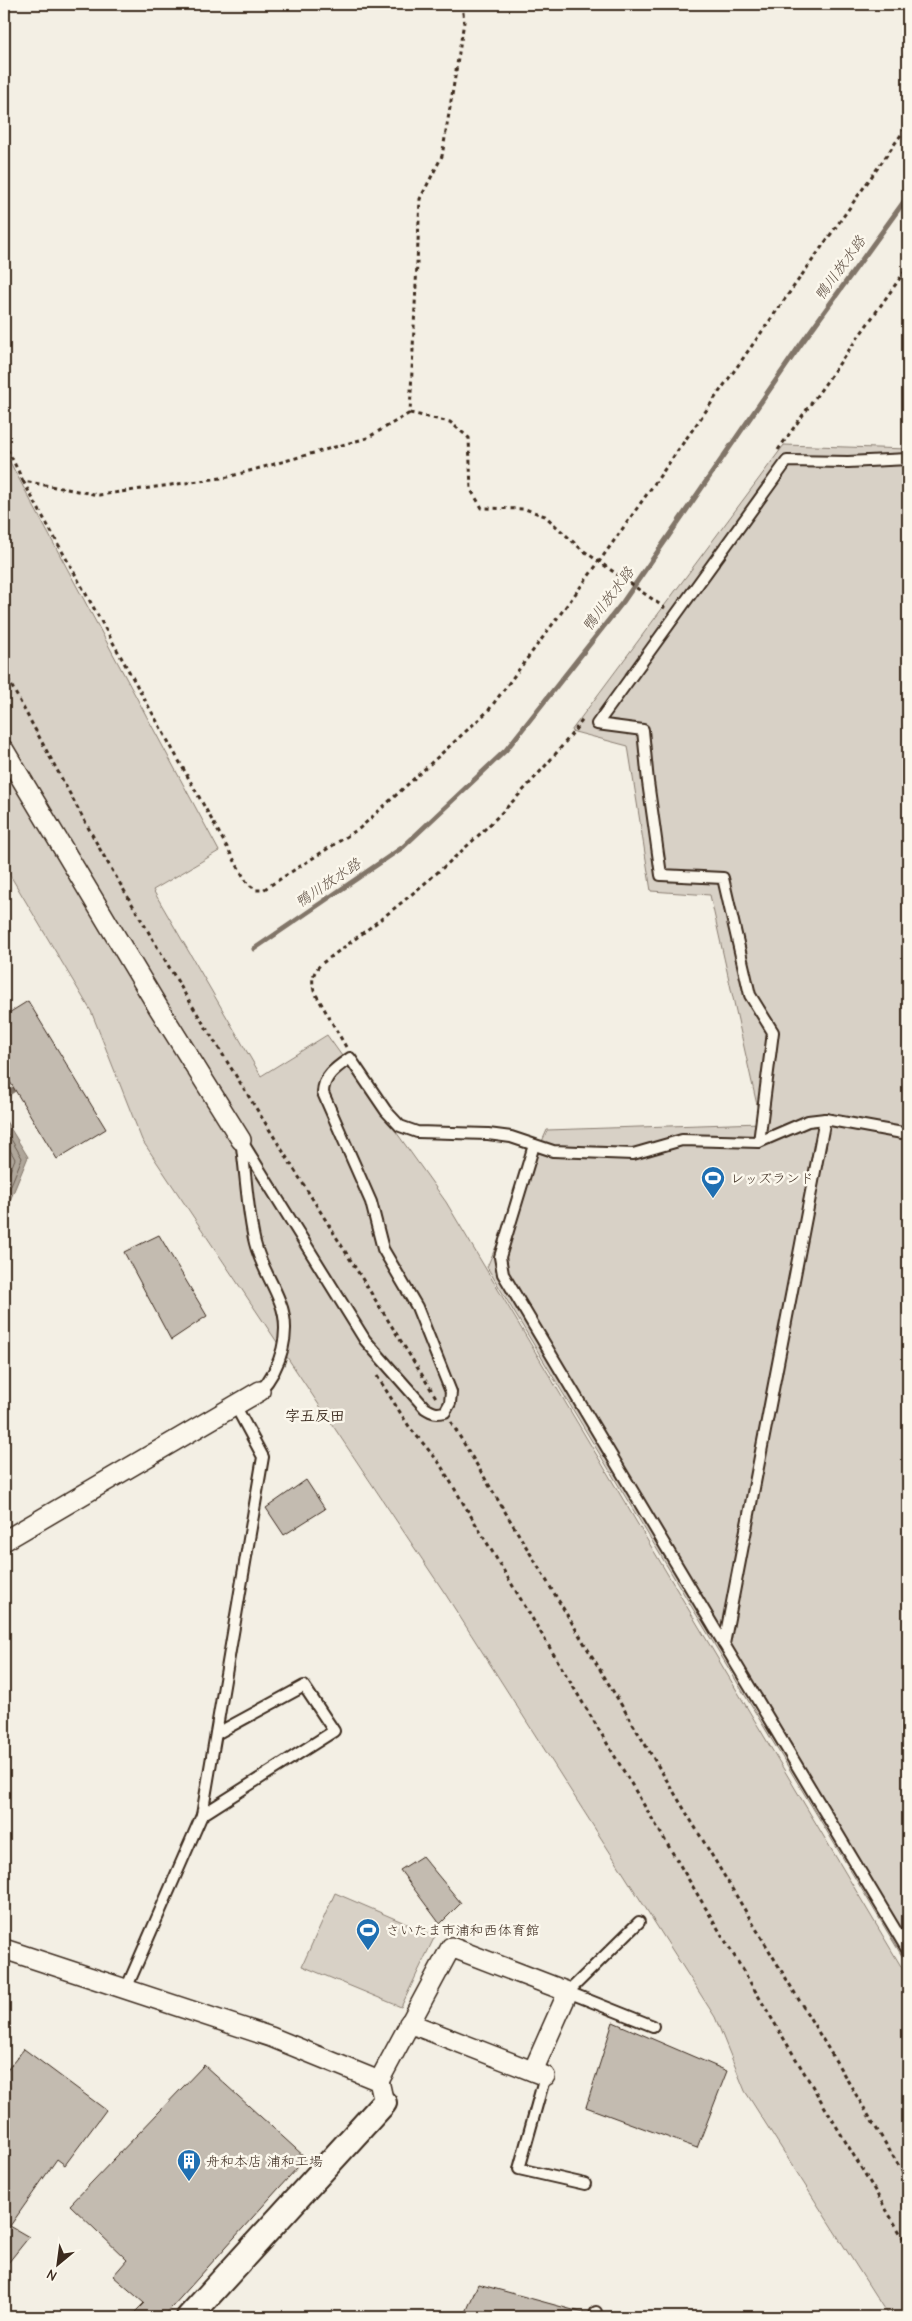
<svg xmlns="http://www.w3.org/2000/svg" width="912" height="2321" font-family="'Comic Neue','Klee One',sans-serif">
  <style>
    .green { fill: #d8d1c6; stroke: #8a7e72 }
    .water { fill: #afa69a; stroke: #817468 }
    .lines { fill: none; stroke-linecap: round; stroke-linejoin: round }
    .shore { stroke: #695c50; stroke-width: 1 }
    .stream { stroke: #817468; stroke-width: 5 }
    .building { fill: #c3bbb0; stroke: #3b2a1e }
    .service-casing { stroke: #3b2a1e; stroke-width: 14 }
    .minor-casing { stroke: #3b2a1e; stroke-width: 22 }
    .tertiary-casing { stroke: #3b2a1e; stroke-width: 28 }
    .path { stroke: #3b2a1e; stroke-width: 3; stroke-dasharray: 4 4; stroke-linecap: butt }
    .service { stroke: #fbf7ec; stroke-width: 10 }
    .minor { stroke: #fbf7ec; stroke-width: 19 }
    .tertiary { stroke: #fbf7ec; stroke-width: 24 }
    .labels { text-anchor: middle; stroke-width: 5; stroke-linejoin: round; paint-order: stroke }
    .poi-label { font-size: 14px; fill: #3b2a1e; stroke: #fbf7ec; text-anchor: start }
    .water-label { font-size: 15px; font-style: italic; fill: #645549; stroke: #fbf7ec }
    .neighbourhood-label { font-size: 15px; font-weight: bold; fill: #3b2a1e; stroke: #fbf7ec }
  </style>
  <rect width="100%" height="100%" fill="#f3efe4"/>
  <filter id="ink" filterUnits="userSpaceOnUse"><feTurbulence type="fractalNoise" baseFrequency=".02" numOctaves="2"/><feDisplacementMap in="SourceGraphic" scale="10" xChannelSelector="R" yChannelSelector="G"/><feConvolveMatrix kernelMatrix="1 2 1 2 8 2 1 2 1" color-interpolation-filters="sRGB"/></filter>
  <g filter="url(#ink)">
    <!-- green -->
    <g class="green">
      <polygon points="784,445 908,449 908,1966 487,1267 547,1130 761,1123 710,895 651,891 628,746 571,731"/>
      <polygon points="4,451 219,851 153,890 261,1076 327,1035 446,1202 908,1978 908,2317 889,2317 745,2091 715,2017 446,1595 142,1140 91,1011 4,865"/>
      <polygon points="335,1893 435,1936 401,2007 302,1966"/>
    </g>
    <!-- water -->
    <polygon class="water" points="4,1118 28,1157 4,1215"/>
    <g class="lines">
      <!-- shore -->
      <g class="shore">
        <polyline points="4,1127 22,1158 4,1202"/>
        <polyline points="4,1139 15,1159 4,1186"/>
      </g>
      <!-- stream -->
      <g class="stream">
        <polyline points="254,949 403,847 506,750 623,602 801,344 908,196"/>
        <polyline points="4,1096 15,1089"/>
      </g>
    </g>
    <!-- building -->
    <g class="building">
      <polygon points="28,1001 106,1129 57,1159 4,1072 4,1016"/>
      <polygon points="159,1235 207,1316 171,1340 124,1252"/>
      <polygon points="306,1480 325,1509 284,1535 266,1508"/>
      <polygon points="422,1856 461,1903 440,1924 400,1870"/>
      <polygon points="613,2022 727,2071 697,2148 586,2107"/>
      <polygon points="24,2049 106,2110 65,2165 57,2159 10,2226 29,2237 4,2268 4,2074"/>
      <polygon points="204,2065 306,2158 163,2317 130,2317 144,2303 113,2276 127,2260 70,2205"/>
      <polygon points="478,2284 584,2313 583,2317 464,2317"/>
    </g>
    <g class="lines">
      <!-- service casing -->
      <g class="service-casing">
        <g id="service">
          <polyline points="908,1134 825,1119 724,1644 908,1951"/>
          <polyline points="759,1142 773,1032 750,995 723,878 661,875 648,782 643,730 597,724 787,461 848,462 908,459"/>
          <polyline points="534,1145 500,1257 503,1274 724,1644"/>
          <path d="M260,1391C281,1368 292,1332 280,1302C272,1281 260,1264 255,1243C247,1210 246,1173 241,1140L365,1340L425,1408C433,1413 436,1414 445,1412L450,1403L451,1392L417,1307L383,1249L371,1202L323,1093C323,1076 337,1067 350,1058L386,1111L400,1126L417,1132L488,1134L511,1137L553,1151L633,1154L682,1140L759,1142L808,1121L825,1119"/>
          <polyline points="202,1815 334,1731 304,1686 216,1734"/>
          <polyline points="639,1922 568,1992 653,2026"/>
          <polyline points="126,1989 202,1815 263,1457 235,1405"/>
          <polyline points="545,2076 519,2169 585,2184"/>
          <polyline points="594,2317 596,2312"/>
        </g>
      </g>
      <!-- minor casing -->
      <g class="minor-casing">
        <g id="minor">
          <polyline points="4,750 158,1007 241,1140"/>
          <polyline points="4,1541 260,1391"/>
          <polyline points="4,1949 271,2037 379,2081 384,2103"/>
          <polyline points="409,2023 545,2076"/>
          <polyline points="379,2081 451,1947 568,1992 533,2071"/>
        </g>
      </g>
      <!-- tertiary casing -->
      <g class="tertiary-casing">
        <polyline id="tertiary" points="189,2317 384,2103"/>
      </g>
      <!-- path -->
      <g class="path">
        <polyline points="462,4 464,22 442,156 420,199 410,413 450,422 469,438 471,490 482,508 525,509 545,516 581,549 665,608"/>
        <polyline points="4,442 23,481 99,495 228,477 367,438 410,413"/>
        <polyline points="778,450 908,267"/>
        <polyline points="23,481 247,883 256,890 263,890 360,828 488,711 599,562 908,125"/>
        <polyline points="4,672 102,853 185,994 437,1399"/>
        <path d="M346,1047L314,991C311,978 313,973 321,964C418,894 512,814 584,718"/>
        <polyline points="377,1376 410,1428 438,1461 908,2246"/>
        <polyline points="451,1422 908,2181"/>
      </g>
      <!-- service -->
      <use href="#service" class="service"/>
      <!-- minor -->
      <use href="#minor" class="minor"/>
      <!-- tertiary -->
      <use href="#tertiary" class="tertiary"/>
    </g>
  </g>
  <!-- icons -->
  <defs>
    <g id="stadium-pin" transform="scale(1.25)"><path d="M0 17L-7.5 6A9.5 9.5 0 1 1 7.5 6Z" fill="#1f6fb2" stroke="#fbf7ec"/><path d="M0-5a6.5 5 0 1 0 0 10a6.5 5 0 1 0 0-10ZM-3.5-1.8h7v3.6h-7Z" fill="#fff"/></g>
    <g id="building-pin" transform="scale(1.25)"><path d="M0 17L-7.5 6A9.5 9.5 0 1 1 7.5 6Z" fill="#1f6fb2" stroke="#fbf7ec"/><path d="M-4-6H4V6H1V3H-1V6H-4ZM-2.5-4.3h1.7v1.8h-1.7ZM.8-4.3h1.7v1.8H.8ZM-2.5-1h1.7V.8h-1.7ZM.8-1h1.7V.8H.8Z" fill="#fff"/></g>
  </defs>
  <g fill-rule="evenodd">
    <use href="#stadium-pin" x="713" y="1178"/>
    <use href="#stadium-pin" x="368" y="1930"/>
    <use href="#building-pin" x="189" y="2161"/>
  </g>
  <g class="labels">
    <!-- poi labels -->
    <g class="poi-label">
      <text x="730" y="1183">レッズランド</text>
      <text x="386" y="1935">さいたま市浦和西体育館</text>
      <text x="206" y="2166">舟和本店 浦和工場</text>
    </g>
    <!-- water labels -->
    <g class="water-label">
      <text transform="translate(840 268) rotate(-54)" y="5">鴨川放水路</text>
      <text transform="translate(608 599) rotate(-53)" y="5">鴨川放水路</text>
      <text transform="translate(328 883) rotate(-34)" y="5">鴨川放水路</text>
    </g>
    <!-- neighbourhood labels -->
    <g class="neighbourhood-label">
      <text x="315" y="1421">字五反田</text>
    </g>
  </g>
  <!-- margin -->
  <rect width="912" height="2321" fill="none" stroke="#fbf7ec" stroke-width="20"/>
  <rect x="10" y="10" width="892" height="2301" fill="none" stroke="#3b2a1e" stroke-width="2" filter="url(#ink)"/>
  <!-- north arrow -->
  <g transform="translate(58 2264) rotate(209)" stroke="#fbf7ec" stroke-width="4" paint-order="stroke">
  <path d="M0-4L9 19L0 12L-9 19Z" fill="#3b2a1e"/>
  <text y="-8" font-size="14" font-weight="bold" text-anchor="middle" fill="#3b2a1e">N</text>
  </g>
</svg>
